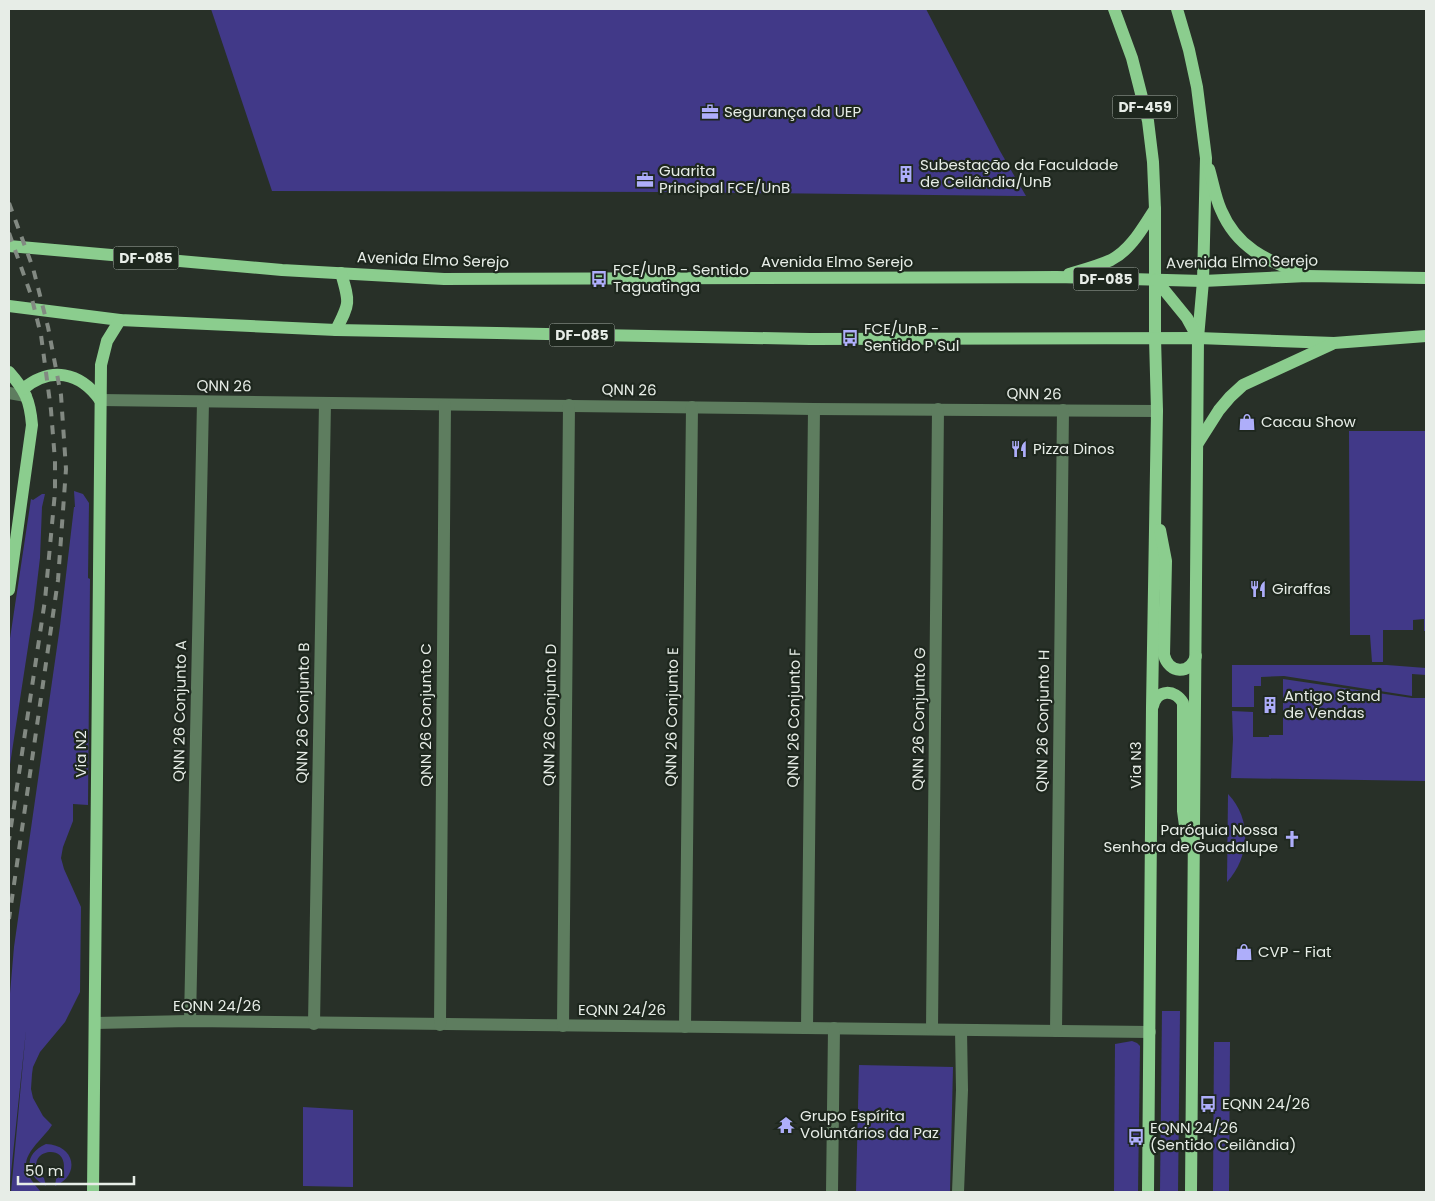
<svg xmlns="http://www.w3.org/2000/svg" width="1435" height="1201" font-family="Poppins,sans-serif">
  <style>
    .green { fill: #413988 }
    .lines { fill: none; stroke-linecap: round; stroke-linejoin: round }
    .minor { stroke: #5e7d5f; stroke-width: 12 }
    .major { stroke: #8bcd8e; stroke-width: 12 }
    .rail { stroke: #828982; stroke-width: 4; stroke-dasharray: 9 9; stroke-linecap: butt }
    .labels { text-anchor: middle; stroke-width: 4.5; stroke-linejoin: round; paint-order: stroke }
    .shield { fill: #1e271e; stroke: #abb2ab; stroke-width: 1 }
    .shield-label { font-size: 14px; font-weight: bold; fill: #e7ede7 }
    .poi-label { font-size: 15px; fill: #e7ede7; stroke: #1e271e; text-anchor: start }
    .street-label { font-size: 15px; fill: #e7ede7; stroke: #1e271e }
  </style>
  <rect width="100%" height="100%" fill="#283028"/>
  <!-- green -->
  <g class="green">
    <polygon points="211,9 926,9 1000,151 1026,196 659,192 272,191"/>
    <polygon points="1349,431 1426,431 1426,631 1424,631 1424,619 1413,620 1413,630 1383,630 1383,662 1372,662 1370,635 1350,635"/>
    <path d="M74,491L83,494L89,503L88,578L90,579L88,805L73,804V821L63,847L61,858L64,869L81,907L80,992L65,1022L40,1052L33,1067L32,1074L31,1089L33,1098L43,1116L52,1125C43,1140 17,1156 29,1176C32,1182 37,1187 41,1192H11L26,1030L9,1192V1005L14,947L60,626L74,507H75Z"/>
    <polygon points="42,494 45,494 42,507 40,558 34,608 9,771 9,645 31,499 33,500"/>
    <polygon points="1232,665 1387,665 1426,668 1426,675 1412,674 1412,696 1284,676 1261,677 1261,686 1254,686 1254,707 1232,707"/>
    <polygon points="1283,679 1412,698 1426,698 1426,781 1231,778 1233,739 1232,711 1253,712 1253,737 1269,737 1269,735 1283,735"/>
    <path d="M1228,794C1252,819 1250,857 1227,882Z"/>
    <polygon points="1162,1011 1180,1011 1178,1192 1160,1192"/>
    <polygon points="1132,1041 1137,1043 1140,1046 1138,1192 1114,1192 1115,1044"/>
    <polygon points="1214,1042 1230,1042 1229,1192 1213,1192"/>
    <polygon points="859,1065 953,1067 950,1192 856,1192"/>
    <polygon points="303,1107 353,1110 353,1187 303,1186"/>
    <path d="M46,1144C75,1145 81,1175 55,1186L56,1179C61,1176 64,1172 64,1166C64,1144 31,1150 37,1169C38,1173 40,1176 44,1178L46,1186C25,1175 23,1154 46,1144Z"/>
  </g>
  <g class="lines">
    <!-- minor -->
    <g class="minor">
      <polyline points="9,393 26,396"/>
      <polyline points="100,400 814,409 1157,411"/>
      <polyline points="190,1021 203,402"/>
      <polyline points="95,1023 190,1021 1150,1032"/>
      <polyline points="314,1024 325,403"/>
      <polyline points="440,1025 445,405"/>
      <polyline points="563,1026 569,405"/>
      <polyline points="685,1027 692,407"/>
      <polyline points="807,1028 814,409"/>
      <polyline points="932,1029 938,409"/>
      <polyline points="1056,1031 1063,410"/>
      <polyline points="832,1192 834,1028"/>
      <polyline points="958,1192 962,1090 961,1030"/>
    </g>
    <!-- major -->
    <g class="major">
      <polyline points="1114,9 1132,58 1148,121 1153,162 1155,209 1155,338 1157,411 1152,707 1148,1192"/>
      <polyline points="1177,9 1189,50 1197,87 1206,158 1203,281 1198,338 1191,1192"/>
      <path d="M1209,169C1213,182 1215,197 1221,210C1237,248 1266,260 1302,274"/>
      <polyline points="9,246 282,270 444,279 1057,277 1203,281 1307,276 1426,278"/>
      <path d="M1069,274C1083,270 1098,266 1111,260C1131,250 1143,227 1155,209"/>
      <polyline points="1156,280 1187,318 1198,338"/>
      <polyline points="9,306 120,320 336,330 810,339 1198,338 1334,343 1426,336"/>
      <path d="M336,330C350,303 350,303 341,273"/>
      <path d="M9,372C25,390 30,400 32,425L9,590"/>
      <path d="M23,389C51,366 80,372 100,400"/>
      <polyline points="1198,443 1219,410 1230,397 1243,385 1332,344"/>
      <path d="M1160,530L1166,561L1164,655C1169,674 1190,675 1196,656"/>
      <path d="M1153,706C1157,689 1175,689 1183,703V811L1188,848"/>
      <polyline points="93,1192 101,365 107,341 120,320"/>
    </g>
    <!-- rail -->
    <g class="rail">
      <polyline points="9,203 33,268 48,327 61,395 66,469 58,580 9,919"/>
      <polyline points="9,233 31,295 41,335 51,410 55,461 55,492 45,600 9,840"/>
    </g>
  </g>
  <!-- icons -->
  <defs>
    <g id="office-bare" transform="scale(1.35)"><path d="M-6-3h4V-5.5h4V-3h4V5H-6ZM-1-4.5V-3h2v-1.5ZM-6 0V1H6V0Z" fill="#aeaefa" stroke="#1e271e" stroke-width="2.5" paint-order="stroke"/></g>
    <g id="building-bare" transform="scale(1.35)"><path d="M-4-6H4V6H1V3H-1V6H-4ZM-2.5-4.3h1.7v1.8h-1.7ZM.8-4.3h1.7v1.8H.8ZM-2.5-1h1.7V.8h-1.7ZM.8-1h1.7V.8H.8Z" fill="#aeaefa" stroke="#1e271e" stroke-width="2.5" paint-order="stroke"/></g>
    <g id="bus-bare" transform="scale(1.35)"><path d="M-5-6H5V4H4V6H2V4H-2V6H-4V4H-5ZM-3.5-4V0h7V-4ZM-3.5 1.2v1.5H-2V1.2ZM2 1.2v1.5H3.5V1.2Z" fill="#aeaefa" stroke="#1e271e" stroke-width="2.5" paint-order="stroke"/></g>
    <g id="shop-bare" transform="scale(1.35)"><path d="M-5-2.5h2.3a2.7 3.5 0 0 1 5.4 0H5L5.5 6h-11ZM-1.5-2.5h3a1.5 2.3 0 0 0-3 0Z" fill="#aeaefa" stroke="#1e271e" stroke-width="2.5" paint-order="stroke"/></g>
    <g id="restaurant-bare" transform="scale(1.35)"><path d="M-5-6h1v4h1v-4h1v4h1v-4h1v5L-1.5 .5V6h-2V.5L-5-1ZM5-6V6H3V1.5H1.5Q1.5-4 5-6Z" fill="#aeaefa" stroke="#1e271e" stroke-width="2.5" paint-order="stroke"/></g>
    <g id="church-bare" transform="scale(1.35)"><path d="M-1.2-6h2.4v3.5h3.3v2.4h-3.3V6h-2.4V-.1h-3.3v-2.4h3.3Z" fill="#aeaefa" stroke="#1e271e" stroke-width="2.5" paint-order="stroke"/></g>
    <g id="temple-bare" transform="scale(1.35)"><path d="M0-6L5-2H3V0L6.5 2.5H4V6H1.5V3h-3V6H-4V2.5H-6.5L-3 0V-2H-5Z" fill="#aeaefa" stroke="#1e271e" stroke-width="2.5" paint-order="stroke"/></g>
  </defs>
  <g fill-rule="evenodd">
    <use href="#office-bare" x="710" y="112"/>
    <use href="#building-bare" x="906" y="174"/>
    <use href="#office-bare" x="645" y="180"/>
    <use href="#bus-bare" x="599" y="279"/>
    <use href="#bus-bare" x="850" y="338"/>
    <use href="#shop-bare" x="1247" y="422"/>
    <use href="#restaurant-bare" x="1019" y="449"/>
    <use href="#restaurant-bare" x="1258" y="589"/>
    <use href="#building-bare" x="1270" y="705"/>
    <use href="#church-bare" x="1292" y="839"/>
    <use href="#shop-bare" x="1244" y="952"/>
    <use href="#bus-bare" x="1208" y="1104"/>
    <use href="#temple-bare" x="786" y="1125"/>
    <use href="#bus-bare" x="1136" y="1137"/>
  </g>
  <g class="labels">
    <!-- shield labels -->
    <g class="shield">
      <rect x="1112.5" y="95.5" width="65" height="23" rx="4"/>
      <rect x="113.5" y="246.5" width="65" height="23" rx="4"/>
      <rect x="1073.5" y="267.5" width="65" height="23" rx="4"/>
      <rect x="549.5" y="323.5" width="65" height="23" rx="4"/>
    </g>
    <g class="shield-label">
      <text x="1145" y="112">DF-459</text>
      <text x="146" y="263">DF-085</text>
      <text x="1106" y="284">DF-085</text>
      <text x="582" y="340">DF-085</text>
    </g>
    <!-- poi labels -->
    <g class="poi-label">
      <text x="724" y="117">Segurança da UEP</text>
      <text x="920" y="170">Subestação da Faculdade<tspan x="920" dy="17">de Ceilândia/UnB</tspan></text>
      <text x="659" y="176">Guarita<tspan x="659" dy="17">Principal FCE/UnB</tspan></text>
      <text x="613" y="275">FCE/UnB - Sentido<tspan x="613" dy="17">Taguatinga</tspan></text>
      <text x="864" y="334">FCE/UnB -<tspan x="864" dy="17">Sentido P Sul</tspan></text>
      <text x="1261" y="427">Cacau Show</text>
      <text x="1033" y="454">Pizza Dinos</text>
      <text x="1272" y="594">Giraffas</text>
      <text x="1284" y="701">Antigo Stand<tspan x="1284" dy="17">de Vendas</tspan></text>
      <text x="1278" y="835" text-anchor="end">Paróquia Nossa<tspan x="1278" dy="17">Senhora de Guadalupe</tspan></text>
      <text x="1258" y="957">CVP - Fiat</text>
      <text x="1222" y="1109">EQNN 24/26</text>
      <text x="800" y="1121">Grupo Espírita<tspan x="800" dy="17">Voluntários da Paz</tspan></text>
      <text x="1150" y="1133">EQNN 24/26<tspan x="1150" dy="17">(Sentido Ceilândia)</tspan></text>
    </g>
    <!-- street labels -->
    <g class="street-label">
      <text transform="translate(433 260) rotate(2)" y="5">Avenida Elmo Serejo</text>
      <text x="837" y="267">Avenida Elmo Serejo</text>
      <text transform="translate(1242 262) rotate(-1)" y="5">Avenida Elmo Serejo</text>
      <text transform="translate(224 386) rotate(1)" y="5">QNN 26</text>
      <text transform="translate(629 390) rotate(1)" y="5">QNN 26</text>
      <text transform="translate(1034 394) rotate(1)" y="5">QNN 26</text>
      <text transform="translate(180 711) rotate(-89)" y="5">QNN 26 Conjunto A</text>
      <text transform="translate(303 713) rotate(-89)" y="5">QNN 26 Conjunto B</text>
      <text transform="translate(426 715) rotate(-90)" y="5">QNN 26 Conjunto C</text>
      <text transform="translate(550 715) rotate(-89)" y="5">QNN 26 Conjunto D</text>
      <text transform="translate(672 717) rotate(-89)" y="5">QNN 26 Conjunto E</text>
      <text transform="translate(794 718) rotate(-89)" y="5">QNN 26 Conjunto F</text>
      <text transform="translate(919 719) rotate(-89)" y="5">QNN 26 Conjunto G</text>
      <text transform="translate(1043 721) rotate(-89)" y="5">QNN 26 Conjunto H</text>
      <text transform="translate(81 754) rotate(-90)" y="5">Via N2</text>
      <text transform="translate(1136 765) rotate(-90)" y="5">Via N3</text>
      <text x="217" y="1011">EQNN 24/26</text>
      <text x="622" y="1015">EQNN 24/26</text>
    </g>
  </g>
  <!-- border -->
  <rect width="1435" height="1201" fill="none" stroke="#e7ede7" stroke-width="20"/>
  <!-- scale -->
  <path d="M18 1176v8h116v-8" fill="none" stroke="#e7ede7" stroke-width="2.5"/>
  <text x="25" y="1176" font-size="15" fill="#e7ede7" stroke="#1e271e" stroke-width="4" paint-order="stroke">50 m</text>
</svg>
